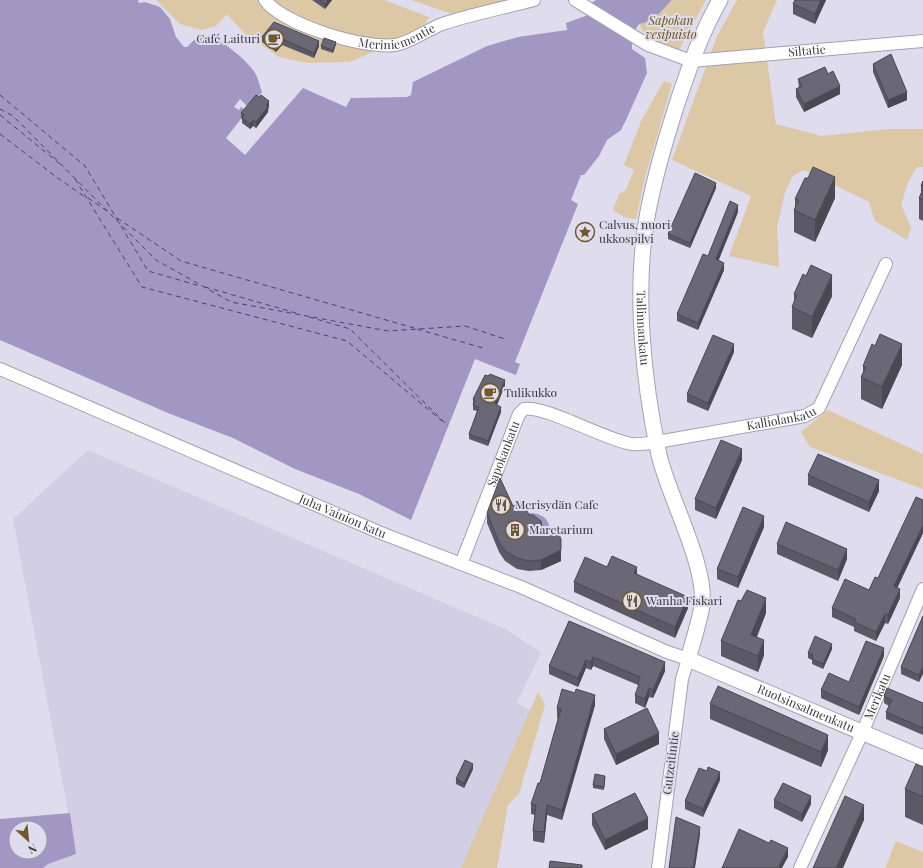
<svg xmlns="http://www.w3.org/2000/svg" width="923" height="868" font-family="'Playfair Display',serif">
  <style>
    .built { fill: #d2cee4 }
    .green { fill: #dcc8a5 }
    .water { fill: #a098c2; fill-rule: evenodd }
    .pier { fill: #dfdced }
    .lines { fill: none; stroke-linecap: round; stroke-linejoin: round }
    .ferry { stroke: #4c3e76; stroke-width: 1; stroke-dasharray: 5 4; stroke-linecap: butt }
    .minor-casing { stroke: #a4a1b1; stroke-width: 14 }
    .tertiary-casing { stroke: #a4a1b1; stroke-width: 17 }
    .minor { stroke: #fff; stroke-width: 12 }
    .tertiary { stroke: #fff; stroke-width: 15 }
    .wall { fill: #5b5965 }
    .shaded-wall { fill: #4a4853 }
    .building { fill: #6a6776; stroke: #4a4853 }
    .labels { text-anchor: middle; stroke-width: 4; stroke-linejoin: round; paint-order: stroke }
    .park-label { font-size: 12px; font-style: italic; fill: #705007; stroke: #dfdced }
    .street-label { font-size: 12px; fill: #3a3940; stroke: #dfdced }
    .poi-label { font-size: 12px; fill: #3a3940; stroke: #dfdced; text-anchor: start }
  </style>
  <rect width="100%" height="100%" fill="#dfdced"/>
  <!-- built -->
  <polygon class="built" points="88,450 505,629 541,652 517,703 534,712 468,868 43,868 48,864 76,854 13,519"/>
  <!-- green -->
  <g class="green">
    <polygon points="156,0 384,0 429,17 422,30 350,62 307,63 279,57 244,33 227,14 216,26 202,30 180,24"/>
    <polygon points="411,0 508,0 452,14"/>
    <polygon points="672,0 706,0 678,52 649,42 639,24 652,21"/>
    <polygon points="737,0 777,0 763,32 776,124 822,136 887,129 923,129 923,167 917,167 908,182 901,205 911,227 907,240 875,221 869,202 804,170 793,176 785,192 777,227 779,267 729,256 751,196 672,160 717,36"/>
    <polygon points="664,81 672,84 645,177 636,219 624,217 613,210 619,194 626,190 634,170 624,165 642,119"/>
    <polygon points="828,410 923,454 923,489 810,447 801,432"/>
    <polygon points="538,692 545,705 519,794 508,805 497,868 461,868"/>
    <polygon points="896,841 923,852 923,868 885,868"/>
  </g>
  <!-- water -->
  <g class="water">
    <path d="M0,0H138L139,3L145,2L160,7L170,19L176,37L184,47H187L194,40L211,35C225,44 251,62 257,77C259,82 260,87 262,92L226,138L245,155L303,88L346,107L351,98L407,97L411,95L413,82L487,46L518,37L567,30L566,23L588,15L591,3L596,0H672L652,21L639,24L632,35V49L645,58L647,73L626,120L621,130L607,140L599,156L584,175H581L571,200L578,204L515,362L520,364L516,375L475,359L411,520L359,494L295,469L233,438L168,413L0,340Z"/>
    <path d="M528,513C539,513 548,516 550,529C538,528 533,523 528,513Z"/>
    <path d="M70,813L76,854L48,864L43,868H0V819ZM16,828H40V852H16Z"/>
  </g>
  <!-- pier -->
  <polygon class="pier" points="240,99 249,108 247,111 241,107 239,110 234,107"/>
  <g class="lines">
    <!-- ferry -->
    <g class="ferry">
      <polyline points="0,95 85,166 118,221"/>
      <polyline points="0,109 13,116 156,260 231,302 388,331 465,326 505,339"/>
      <polyline points="0,115 60,164"/>
      <polyline points="0,134 55,176 85,197"/>
      <polyline points="75,179 142,287 347,341 442,421"/>
      <polyline points="88,198 107,211"/>
      <polyline points="117,218 181,261 414,328"/>
      <polyline points="121,226 148,271 200,286"/>
      <polyline points="205,287 296,313"/>
      <polyline points="309,317 350,329 448,426"/>
      <polyline points="417,329 483,348"/>
    </g>
    <!-- minor casing -->
    <g class="minor-casing">
      <g id="minor">
        <path id="s1" d="M265,0C284,25 363,49 395,45C407,44 429,29 442,24C472,14 504,8 534,0"/>
        <path id="s2" d="M575,0L648,45L691,61L923,41"/>
        <path id="s3" d="M0,369L381,533L521,587L667,652L688,659L682,679L658,868"/>
        <path id="s4" d="M461,564L519,414L524,409C545,405 605,440 632,444C640,445 649,443 657,442L805,416L819,408L886,264"/>
        <path id="s5" d="M800,868L863,731L923,589"/>
      </g>
    </g>
    <!-- tertiary casing -->
    <g class="tertiary-casing">
      <g id="tertiary">
        <path id="s6" d="M720,0C701,33 689,68 677,104C665,141 654,178 647,217C634,292 643,380 659,455C669,498 707,565 702,606C699,623 693,642 688,659L923,758"/>
      </g>
    </g>
    <!-- minor -->
    <use href="#minor" class="minor"/>
    <!-- tertiary -->
    <use href="#tertiary" class="tertiary"/>
  </g>
  <!-- wall -->
  <g class="wall">
    <polygon points="312,0 332,0 325,9"/>
    <polygon points="795,0 826,0 815,24 793,14 793,4"/>
    <polygon points="274,22 319,46 314,58 282,45 276,52 262,42 262,37"/>
    <polygon points="336,44 333,53 321,49 321,46"/>
    <polygon points="873,64 907,100 888,108 873,72"/>
    <polygon points="828,74 840,94 804,112 796,97 796,89 799,88 798,79"/>
    <polygon points="269,106 268,112 256,128 253,126 250,129 242,123 242,119 241,118 241,113"/>
    <polygon points="923,181 923,221 919,219 919,198 921,195 921,186"/>
    <polygon points="716,188 690,248 668,239 668,234"/>
    <polygon points="835,198 815,242 794,232 794,210 795,207 795,199"/>
    <polygon points="738,212 718,261 724,270 698,330 677,321 677,314 708,256"/>
    <polygon points="794,294 832,296 812,338 792,329 792,307 794,301"/>
    <polygon points="734,352 708,411 687,402 687,394"/>
    <polygon points="902,365 882,409 861,399 861,377 863,374 863,366"/>
    <polygon points="505,385 497,405 501,412 488,446 469,439 469,434 477,411 473,410 473,399"/>
    <polygon points="742,460 716,519 695,510 695,499"/>
    <polygon points="808,475 879,491 869,512 808,485"/>
    <polygon points="487,513 529,515 543,535 561,539 561,561 541,570 529,571 517,569 505,561 499,552 487,523"/>
    <polygon points="764,527 738,588 717,579 717,569"/>
    <polygon points="923,533 897,588 900,598 888,624 885,623 876,641 854,631 854,627 832,617 832,608 869,590 878,578"/>
    <polygon points="777,544 847,559 838,581 777,554"/>
    <polygon points="607,567 637,574 688,608 675,638 574,592 574,582"/>
    <polygon points="766,613 757,637 764,655 758,672 721,656 721,641"/>
    <polygon points="923,616 919,682 901,674 901,667"/>
    <polygon points="569,621 665,671 653,698 649,697 645,708 635,703 635,695 638,688 638,685 593,666 591,670 586,668 578,687 549,674 549,666"/>
    <polygon points="832,649 823,669 812,664 812,660 808,658 808,653"/>
    <polygon points="884,656 859,715 821,698 821,690 849,682"/>
    <polygon points="884,696 923,703 923,735 886,719 886,712 889,706 884,703"/>
    <polygon points="710,704 828,750 821,767 710,719"/>
    <polygon points="595,705 562,820 547,815 544,843 533,841 533,831 535,815 531,814 531,804 540,783 558,719 557,718 557,708"/>
    <polygon points="604,729 659,744 616,765 604,739"/>
    <polygon points="923,767 923,825 905,817 905,789"/>
    <polygon points="473,769 464,788 456,784 456,779"/>
    <polygon points="605,778 604,790 593,788 593,785"/>
    <polygon points="720,780 703,817 685,809 685,801"/>
    <polygon points="774,800 811,804 802,822 774,808"/>
    <polygon points="592,814 648,829 605,850 592,825"/>
  </g>
  <!-- shaded-wall -->
  <g class="shaded-wall">
    <polygon points="328,0 332,0 325,9 325,4"/>
    <polygon points="821,0 826,0 815,24 815,14"/>
    <polygon points="282,39 282,45 276,52 276,47"/>
    <polygon points="319,41 319,46 314,58 314,53"/>
    <polygon points="336,42 336,44 333,53 333,50"/>
    <polygon points="840,86 840,94 804,112 804,104"/>
    <polygon points="907,92 907,100 888,108 888,100"/>
    <polygon points="269,101 269,106 266,110 266,105"/>
    <polygon points="268,107 268,112 256,128 256,122"/>
    <polygon points="253,120 253,126 250,129 250,124"/>
    <polygon points="835,177 835,198 815,242 815,220"/>
    <polygon points="716,183 716,188 690,248 690,243"/>
    <polygon points="738,205 738,212 716,267 716,259"/>
    <polygon points="724,263 724,270 698,330 698,323"/>
    <polygon points="832,275 832,296 812,338 812,317"/>
    <polygon points="734,344 734,352 708,411 708,403"/>
    <polygon points="902,344 902,365 882,409 882,387"/>
    <polygon points="505,380 505,385 495,410 495,404"/>
    <polygon points="501,407 501,412 488,446 488,441"/>
    <polygon points="742,449 742,460 716,519 716,508"/>
    <polygon points="879,480 879,491 869,512 869,502"/>
    <polygon points="764,516 764,527 738,588 738,577"/>
    <polygon points="923,525 923,533 894,595 894,586"/>
    <polygon points="847,549 847,559 838,581 838,570"/>
    <polygon points="561,550 561,561 541,570 541,560"/>
    <polygon points="637,567 637,577 634,573"/>
    <polygon points="900,589 900,598 888,624 888,615"/>
    <polygon points="688,597 688,608 675,638 675,627"/>
    <polygon points="766,598 766,613 751,650 751,635"/>
    <polygon points="885,614 885,623 876,641 876,632"/>
    <polygon points="764,640 764,655 758,672 758,656"/>
    <polygon points="832,644 832,649 823,669 823,664"/>
    <polygon points="884,648 884,656 859,715 859,707"/>
    <polygon points="593,657 593,666 591,670 591,662"/>
    <polygon points="586,660 586,668 578,687 578,678"/>
    <polygon points="665,662 665,671 653,698 653,690"/>
    <polygon points="923,666 923,674 919,682 919,675"/>
    <polygon points="649,688 649,697 645,708 645,699"/>
    <polygon points="595,695 595,705 562,820 562,810"/>
    <polygon points="659,733 659,744 616,765 616,754"/>
    <polygon points="828,735 828,750 821,767 821,752"/>
    <polygon points="473,764 473,769 464,788 464,783"/>
    <polygon points="720,772 720,780 703,817 703,809"/>
    <polygon points="811,796 811,804 802,822 802,814"/>
    <polygon points="547,805 547,815 544,843 544,832"/>
    <polygon points="864,805 864,820 843,868 836,868"/>
    <polygon points="648,818 648,829 605,850 605,840"/>
    <polygon points="700,827 700,835 695,868 693,868"/>
    <polygon points="788,848 788,857 782,868 778,868"/>
  </g>
  <!-- building -->
  <g class="building">
    <polygon points="319,0 328,0 325,4"/>
    <polygon points="795,0 821,0 815,14 793,4"/>
    <polygon points="274,22 319,41 314,53 282,39 276,47 262,37"/>
    <polygon points="324,38 336,42 333,50 321,46"/>
    <polygon points="891,54 907,92 888,100 873,64"/>
    <polygon points="825,67 828,74 833,71 840,86 804,104 796,89 802,86 798,79"/>
    <polygon points="256,95 259,97 261,95 269,101 266,105 268,107 256,122 253,120 250,124 242,118 244,115 241,113"/>
    <polygon points="813,167 835,177 815,220 794,210 799,200 795,199 805,178 808,178"/>
    <polygon points="695,173 716,183 690,243 668,234"/>
    <polygon points="923,181 923,187 921,186"/>
    <polygon points="923,189 923,200 919,198"/>
    <polygon points="730,201 738,205 716,259 724,263 698,323 677,314 703,254 708,256"/>
    <polygon points="811,265 832,275 812,317 792,307 797,295 794,294 803,274 806,276"/>
    <polygon points="880,334 902,344 882,387 861,377 866,367 863,366 872,344 875,346"/>
    <polygon points="713,335 734,344 708,403 687,394"/>
    <polygon points="490,374 505,380 495,404 501,407 488,441 469,434 479,407 473,405 475,400 473,399 485,375 488,376"/>
    <polygon points="721,440 742,449 716,508 695,499"/>
    <polygon points="818,454 879,480 869,502 808,475"/>
    <polygon points="500,478 513,506 522,501 529,515 533,515 541,521 543,535 556,528 561,539 561,550 541,560 529,561 517,558 505,551 499,542 487,513"/>
    <polygon points="916,497 923,500 923,525 894,586 900,589 888,615 885,614 876,632 854,622 856,619 832,608 845,579 869,590 875,577 878,578"/>
    <polygon points="743,507 764,516 738,577 717,569"/>
    <polygon points="786,522 847,549 838,570 777,544"/>
    <polygon points="612,556 637,567 634,573 688,597 675,627 574,582 585,557 607,567"/>
    <polygon points="747,590 766,598 751,635 764,640 758,656 721,641 738,600 741,601"/>
    <polygon points="923,616 923,666 919,675 901,667"/>
    <polygon points="569,621 665,662 653,690 649,688 645,699 635,695 639,684 638,683 640,677 593,657 591,662 586,660 578,678 549,666"/>
    <polygon points="815,636 832,644 823,664 812,659 813,655 808,653"/>
    <polygon points="866,641 884,648 859,707 821,690 829,673 849,682"/>
    <polygon points="718,686 828,735 821,752 710,704"/>
    <polygon points="887,688 923,703 923,728 886,712 892,700 884,696"/>
    <polygon points="562,689 575,693 576,689 595,695 562,810 547,805 544,832 533,831 536,805 531,804 538,783 540,783 561,709 557,708"/>
    <polygon points="647,708 659,733 616,754 604,729"/>
    <polygon points="465,760 473,764 464,783 456,779"/>
    <polygon points="916,764 923,767 923,797 905,789"/>
    <polygon points="708,767 720,772 703,809 685,801 699,768 707,771"/>
    <polygon points="595,774 605,776 604,787 593,785"/>
    <polygon points="783,783 811,796 802,814 774,800"/>
    <polygon points="635,793 648,818 605,840 592,814"/>
    <polygon points="845,796 864,805 836,868 813,868"/>
    <polygon points="676,817 700,827 693,868 669,868"/>
    <polygon points="739,829 769,843 771,840 788,848 778,868 722,868"/>
    <polygon points="550,861 582,865 582,868 549,868"/>
  </g>
  <!-- icons -->
  <defs>
    <g id="cafe-ring" transform="scale(1)"><circle r="9.5" fill="#dfdced" stroke="#715829" stroke-width="1.5"/><path d="M-5.5-4.5H6V0H3Q3 3.5 0 3.5H-2.5Q-5.5 3.5-5.5 0ZM3-3.2v2h1.7v-2ZM-6 4.5H4V6H-6Z" fill="#715829"/></g>
    <g id="sight-ring" transform="scale(1)"><circle r="9.5" fill="#dfdced" stroke="#715829" stroke-width="1.5"/><path d="M0-6L1.8-2.2L6-1.7L2.9 1.2L3.7 5.4L0 3.3L-3.7 5.4L-2.9 1.2L-6-1.7L-1.8-2.2Z" fill="#715829"/></g>
    <g id="restaurant-ring" transform="scale(1)"><circle r="9.5" fill="#dfdced" stroke="#715829" stroke-width="1.5"/><path d="M-5-6h1v4h1v-4h1v4h1v-4h1v5L-1.5 .5V6h-2V.5L-5-1ZM5-6V6H3V1.5H1.5Q1.5-4 5-6Z" fill="#715829"/></g>
    <g id="building-ring" transform="scale(1)"><circle r="9.5" fill="#dfdced" stroke="#715829" stroke-width="1.5"/><path d="M-4-6H4V6H1V3H-1V6H-4ZM-2.5-4.3h1.7v1.8h-1.7ZM.8-4.3h1.7v1.8H.8ZM-2.5-1h1.7V.8h-1.7ZM.8-1h1.7V.8H.8Z" fill="#715829"/></g>
  </defs>
  <g fill-rule="evenodd">
    <use href="#cafe-ring" x="274" y="39"/>
    <use href="#sight-ring" x="585" y="232"/>
    <use href="#cafe-ring" x="490" y="393"/>
    <use href="#restaurant-ring" x="501" y="505"/>
    <use href="#building-ring" x="515" y="530"/>
    <use href="#restaurant-ring" x="632" y="601"/>
  </g>
  <g class="labels">
    <!-- park labels -->
    <g class="park-label">
      <text x="671" y="25">Sapokan<tspan x="671" dy="14">vesipuisto</tspan></text>
    </g>
    <!-- street labels -->
    <g class="street-label">
      <text dy="4" stroke="none"><textPath href="#s1" startOffset="144">Meriniementie</textPath></text>
      <text dy="4" stroke="none"><textPath href="#s2" startOffset="248">Siltatie</textPath></text>
      <text dy="4" stroke="none"><textPath href="#s6" startOffset="341">Tallinnankatu</textPath></text>
      <text dy="4" stroke="none"><textPath href="#s4" startOffset="434">Kalliolankatu</textPath></text>
      <text dy="4" stroke="none"><textPath href="#s4" startOffset="118">Sapokankatu</textPath></text>
      <text dy="4" stroke="none"><textPath href="#s3" startOffset="373">Juha Vainion katu</textPath></text>
      <text dy="4" stroke="none"><textPath href="#s5" startOffset="188">Merikatu</textPath></text>
      <text dy="4" stroke="none"><textPath href="#s6" startOffset="810">Ruotsinsalmenkatu</textPath></text>
      <text transform="translate(671 763) rotate(-83)" y="4">Gutzeitintie</text>
    </g>
    <!-- poi labels -->
    <g class="poi-label">
      <text x="260" y="43" text-anchor="end">Café Laituri</text>
      <text x="599" y="229">Calvus, nuori<tspan x="599" dy="14">ukkospilvi</tspan></text>
      <text x="504" y="397">Tulikukko</text>
      <text x="515" y="509">Merisydän Cafe</text>
      <text x="529" y="534">Maretarium</text>
      <text x="646" y="605">Wanha Fiskari</text>
    </g>
  </g>
  <!-- north arrow -->
  <g transform="translate(28 840) rotate(153)"><circle r="19" fill="#dfdced" stroke="#9d9ba8"/>
  <path d="M0-3L7 15L0 10L-7 15Z" fill="#715829"/>
  <text y="-6" font-size="11" font-weight="bold" text-anchor="middle" fill="#3a3940">N</text>
  </g>
</svg>
